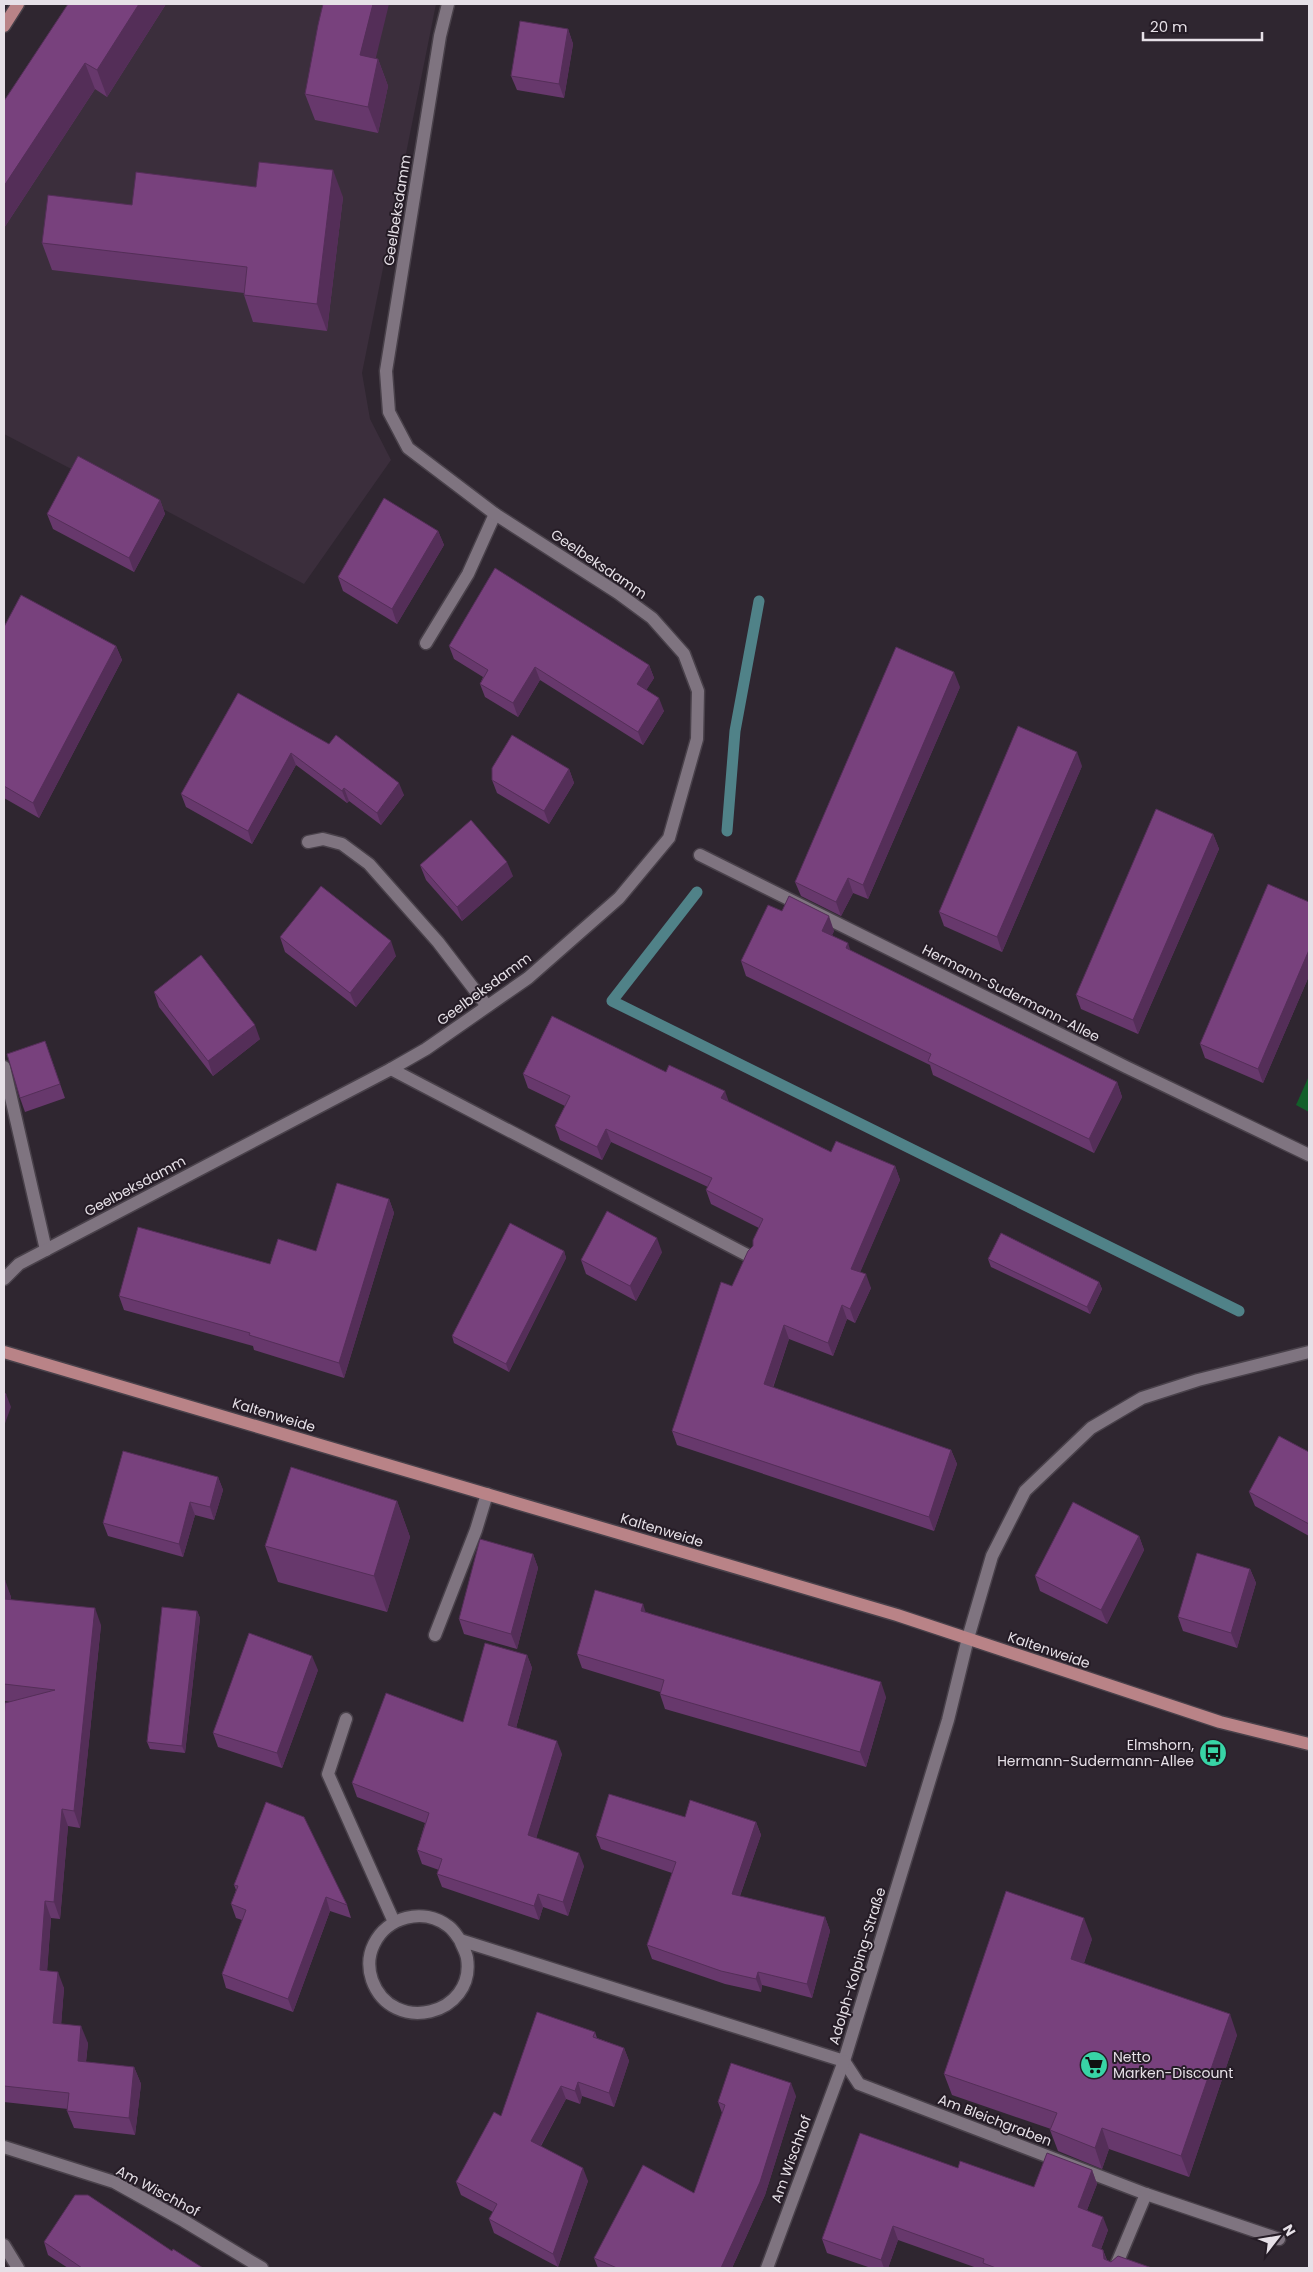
<svg xmlns="http://www.w3.org/2000/svg" width="1313" height="2272" font-family="Poppins,sans-serif">
  <style>
    .built { fill: #3b2e3c }
    .green { fill: #125f29 }
    .lines { fill: none; stroke-linecap: round; stroke-linejoin: round }
    .stream { stroke: #508288; stroke-width: 11 }
    .minor-casing { stroke: #49414a; stroke-width: 15 }
    .major-casing { stroke: #49414a; stroke-width: 15 }
    .minor { stroke: #7f7480; stroke-width: 12 }
    .major { stroke: #b98387; stroke-width: 12 }
    .wall { fill: #67386c }
    .shaded-wall { fill: #542e58 }
    .building { fill: #78417d; stroke: #542e58 }
    .labels { text-anchor: middle; stroke-width: 4; stroke-linejoin: round; paint-order: stroke }
    .street-label { font-size: 14px; fill: #e6e0e7; stroke: #251c26 }
    .poi-label { font-size: 14px; fill: #e6e0e7; stroke: #251c26; text-anchor: end }
  </style>
  <rect width="100%" height="100%" fill="#2f2630"/>
  <!-- built -->
  <polygon class="built" points="92,4 436,4 362,373 370,419 391,460 304,584 84,467 79,473 4,434 4,143"/>
  <!-- green -->
  <polygon class="green" points="1309,1076 1309,1112 1296,1105"/>
  <g class="lines">
    <!-- stream -->
    <g class="stream">
      <polyline points="727,831 735,731 759,601"/>
      <polyline points="697,892 612,1001 1239,1311"/>
    </g>
    <!-- minor casing -->
    <g class="minor-casing">
      <g id="minor">
        <polyline points="426,643 468,574 495,514"/>
        <polyline points="308,842 323,839 342,844 369,864 438,942 487,1006"/>
        <polyline points="700,855 1126,1067 1309,1155"/>
        <polyline points="4,1067 46,1250"/>
        <polyline points="391,1069 751,1257"/>
        <polyline points="4,1279 19,1264 391,1069 426,1049 528,978 619,898 669,838 697,739 698,691 684,654 652,618 618,593 495,514 408,448 389,412 386,371 440,36 448,4"/>
        <polyline points="435,1635 476,1530 487,1494"/>
        <polyline points="346,1719 328,1774 394,1922"/>
        <path d="M460,1940C462,1946 466,1952 467,1958C476,2015 392,2036 372,1980C368,1968 368,1956 374,1944C387,1917 423,1907 448,1926C453,1929 457,1936 460,1940L844,2061L948,1720L968,1638L992,1556L1025,1491L1091,1428L1142,1398L1198,1380L1309,1352"/>
        <polyline points="844,2061 859,2084 1146,2194 1279,2239"/>
        <polyline points="4,2147 114,2182 184,2221 262,2268"/>
        <polyline points="4,2245 18,2268"/>
        <polyline points="767,2268 844,2061"/>
        <polyline points="1115,2268 1146,2194"/>
      </g>
    </g>
    <!-- major casing -->
    <g class="major-casing">
      <g id="major">
        <polyline points="4,26 18,4"/>
        <polyline points="4,1352 897,1615 1220,1722 1309,1744"/>
      </g>
    </g>
    <!-- minor -->
    <use href="#minor" class="minor"/>
    <!-- major -->
    <use href="#major" class="major"/>
  </g>
  <!-- wall -->
  <g class="wall">
    <polygon points="68,4 166,4 107,97 95,89 4,228"/>
    <polygon points="568,29 573,44 564,98 517,90 511,76"/>
    <polygon points="378,59 388,86 378,133 315,120 305,94"/>
    <polygon points="343,197 327,331 253,322 244,295 244,293 52,270 42,243 132,205"/>
    <polygon points="160,500 165,514 134,572 53,529 47,514"/>
    <polygon points="438,531 444,545 397,624 343,591 338,577"/>
    <polygon points="4,627 116,646 122,660 39,818 4,798"/>
    <polygon points="449,646 649,665 654,678 646,690 664,711 643,745 540,680 518,717 485,697 480,684 483,677 454,659"/>
    <polygon points="960,687 868,899 853,893 841,916 801,896 795,882"/>
    <polygon points="238,693 404,795 381,825 349,801 347,803 296,765 252,844 186,807 181,794"/>
    <polygon points="1082,766 1002,952 944,926 939,912"/>
    <polygon points="569,769 574,783 549,824 497,793 492,780"/>
    <polygon points="1213,834 1219,849 1138,1034 1081,1009 1076,995"/>
    <polygon points="420,865 513,876 462,921 426,880"/>
    <polygon points="1309,902 1309,976 1263,1083 1205,1058 1200,1044"/>
    <polygon points="782,911 834,931 832,935 850,950 1117,1082 1122,1097 1094,1153 933,1075 930,1065 746,976 741,961"/>
    <polygon points="280,937 396,956 356,1007 285,952"/>
    <polygon points="154,992 260,1039 213,1076 159,1007"/>
    <polygon points="45,1041 65,1098 25,1112 20,1098"/>
    <polygon points="666,1072 831,1152 895,1166 900,1180 860,1272 871,1288 855,1323 847,1319 833,1356 789,1339 773,1388 951,1450 957,1464 934,1531 677,1445 672,1431 732,1286 753,1246 759,1228 711,1204 706,1190 708,1187 611,1142 602,1160 560,1140 555,1126 565,1106 528,1088 523,1074"/>
    <polygon points="389,1199 394,1213 344,1378 254,1350 253,1346 124,1310 119,1296 270,1264 316,1251"/>
    <polygon points="564,1251 566,1258 509,1372 454,1343 452,1336"/>
    <polygon points="662,1252 636,1301 586,1274 581,1260"/>
    <polygon points="988,1259 1099,1282 1102,1289 1090,1314 991,1267"/>
    <polygon points="1309,1452 1309,1536 1255,1506 1249,1492"/>
    <polygon points="218,1477 223,1490 214,1520 195,1515 183,1557 108,1536 103,1523"/>
    <polygon points="397,1501 410,1537 387,1612 278,1582 265,1546"/>
    <polygon points="1139,1536 1144,1550 1107,1624 1040,1591 1035,1576"/>
    <polygon points="533,1554 538,1568 517,1649 464,1634 459,1619"/>
    <polygon points="1250,1569 1256,1583 1237,1648 1183,1631 1178,1617"/>
    <polygon points="4,1580 11,1597 11,1600 101,1625 80,1828 68,1826 60,1919 51,1918 47,1970 64,1988 61,2024 88,2043 86,2062 134,2067 141,2084 135,2135 74,2128 67,2111 68,2109 4,2102 4,1721 11,1702 4,1701"/>
    <polygon points="197,1611 200,1618 185,1753 150,1749 147,1742"/>
    <polygon points="646,1612 886,1697 866,1767 665,1709 660,1694 660,1692 582,1668 577,1654"/>
    <polygon points="527,1655 532,1668 516,1728 562,1754 536,1838 584,1866 568,1916 543,1907 539,1920 442,1887 437,1874 439,1870 422,1864 417,1850 425,1823 357,1797 352,1783 463,1722"/>
    <polygon points="318,1670 282,1768 218,1747 213,1733"/>
    <polygon points="266,1802 347,1905 351,1918 330,1911 293,2012 226,1988 222,1974 242,1920 236,1918 231,1904 236,1890 234,1885"/>
    <polygon points="685,1817 756,1822 761,1835 740,1896 825,1917 830,1931 812,1998 762,1985 761,1992 725,1984 652,1959 647,1945 672,1873 601,1849 596,1836"/>
    <polygon points="1092,1939 1084,1963 1237,2035 1189,2177 1109,2149 1102,2169 1058,2151 1050,2130 1051,2129 952,2095 944,2074"/>
    <polygon points="595,2032 597,2038 624,2048 629,2061 614,2107 582,2096 580,2104 566,2099 541,2146 588,2181 558,2267 494,2233 489,2219 493,2212 461,2195 456,2182 501,2116"/>
    <polygon points="796,2096 765,2195 732,2268 598,2268 594,2258 694,2193 722,2113 718,2102"/>
    <polygon points="958,2168 1034,2187 1092,2170 1097,2184 1087,2210 1108,2230 1101,2249 1103,2250 1107,2260 1111,2262 1152,2268 977,2268 898,2240 888,2268 871,2268 827,2253 822,2239"/>
    <polygon points="44,2242 172,2251 203,2268 68,2268 48,2255"/>
  </g>
  <!-- shaded-wall -->
  <g class="shaded-wall">
    <polygon points="139,4 166,4 107,97 97,70"/>
    <polygon points="373,4 389,4 370,82 360,55"/>
    <polygon points="568,29 573,44 564,98 559,84"/>
    <polygon points="378,59 388,86 378,133 368,107"/>
    <polygon points="85,63 95,89 4,228 4,186"/>
    <polygon points="333,170 343,197 327,331 317,304"/>
    <polygon points="160,500 165,514 134,572 129,558"/>
    <polygon points="438,531 444,545 397,624 392,609"/>
    <polygon points="116,646 122,660 39,818 33,803"/>
    <polygon points="649,665 654,678 642,697 637,684"/>
    <polygon points="535,667 540,680 518,717 513,703"/>
    <polygon points="954,672 960,687 868,899 863,885"/>
    <polygon points="659,698 664,711 643,745 638,732"/>
    <polygon points="1077,752 1082,766 1002,952 997,937"/>
    <polygon points="291,753 296,765 252,844 248,831"/>
    <polygon points="569,769 574,783 549,824 544,811"/>
    <polygon points="399,783 404,795 381,825 377,813"/>
    <polygon points="344,788 349,801 347,803 342,791"/>
    <polygon points="1213,834 1219,849 1138,1034 1133,1020"/>
    <polygon points="507,862 513,876 462,921 457,907"/>
    <polygon points="848,878 853,893 841,916 836,902"/>
    <polygon points="829,916 834,931 827,945 822,931"/>
    <polygon points="391,941 396,956 356,1007 350,993"/>
    <polygon points="848,943 853,958 846,948"/>
    <polygon points="1309,950 1309,976 1263,1083 1258,1069"/>
    <polygon points="255,1025 260,1039 213,1076 208,1061"/>
    <polygon points="1117,1082 1122,1097 1094,1153 1089,1139"/>
    <polygon points="725,1091 730,1105 721,1098"/>
    <polygon points="606,1129 611,1142 602,1160 597,1147"/>
    <polygon points="895,1166 900,1180 856,1282 851,1269"/>
    <polygon points="389,1199 394,1213 344,1378 339,1363"/>
    <polygon points="657,1238 662,1252 636,1301 630,1286"/>
    <polygon points="564,1251 566,1258 509,1372 506,1364"/>
    <polygon points="866,1274 871,1288 855,1323 850,1309"/>
    <polygon points="1099,1282 1102,1289 1090,1314 1087,1307"/>
    <polygon points="842,1305 847,1319 833,1356 828,1343"/>
    <polygon points="784,1325 789,1339 769,1398 764,1384"/>
    <polygon points="6,1394 11,1407 4,1426 4,1401"/>
    <polygon points="951,1450 957,1464 934,1531 929,1517"/>
    <polygon points="218,1477 223,1490 214,1520 210,1507"/>
    <polygon points="397,1501 410,1537 387,1612 374,1576"/>
    <polygon points="190,1502 195,1515 183,1557 179,1544"/>
    <polygon points="1139,1536 1144,1550 1107,1624 1101,1610"/>
    <polygon points="533,1554 538,1568 517,1649 511,1634"/>
    <polygon points="1250,1569 1256,1583 1237,1648 1231,1633"/>
    <polygon points="5,1580 11,1597 10,1616 4,1599"/>
    <polygon points="643,1604 648,1619 641,1611"/>
    <polygon points="95,1608 101,1625 80,1828 74,1811"/>
    <polygon points="197,1611 200,1618 185,1753 182,1746"/>
    <polygon points="527,1655 532,1668 513,1739 508,1725"/>
    <polygon points="312,1656 318,1670 282,1768 277,1753"/>
    <polygon points="881,1682 886,1697 866,1767 860,1752"/>
    <polygon points="557,1741 562,1754 533,1849 528,1835"/>
    <polygon points="62,1809 68,1826 60,1919 54,1902"/>
    <polygon points="756,1822 761,1835 736,1907 732,1894"/>
    <polygon points="579,1853 584,1866 568,1916 563,1902"/>
    <polygon points="538,1894 543,1907 539,1920 534,1906"/>
    <polygon points="326,1897 330,1911 293,2012 288,1999"/>
    <polygon points="45,1901 51,1918 46,1987 40,1970"/>
    <polygon points="825,1917 830,1931 812,1998 807,1984"/>
    <polygon points="1084,1918 1092,1939 1078,1980 1071,1959"/>
    <polygon points="58,1972 64,1988 60,2040 53,2023"/>
    <polygon points="758,1972 762,1985 761,1992 756,1979"/>
    <polygon points="1230,2014 1237,2035 1189,2177 1181,2156"/>
    <polygon points="81,2026 88,2043 84,2078 78,2061"/>
    <polygon points="624,2048 629,2061 614,2107 609,2093"/>
    <polygon points="134,2067 141,2084 135,2135 129,2118"/>
    <polygon points="578,2082 582,2096 580,2104 575,2091"/>
    <polygon points="791,2083 796,2096 765,2195 732,2268 721,2268"/>
    <polygon points="561,2086 566,2099 536,2154 531,2141"/>
    <polygon points="1102,2128 1109,2149 1102,2169 1095,2148"/>
    <polygon points="583,2168 588,2181 558,2267 553,2254"/>
    <polygon points="1092,2170 1097,2184 1083,2220 1078,2207"/>
    <polygon points="1103,2217 1108,2230 1097,2260 1092,2246"/>
    <polygon points="893,2226 898,2240 888,2268 884,2268 881,2260"/>
    <polygon points="1103,2250 1108,2264 1104,2259"/>
  </g>
  <!-- building -->
  <g class="building">
    <polygon points="68,4 139,4 97,70 85,63 4,186 4,101"/>
    <polygon points="323,4 373,4 360,55 378,59 368,107 305,94 318,25"/>
    <polygon points="520,21 568,29 559,84 511,76"/>
    <polygon points="259,162 333,170 317,304 244,295 247,267 42,243 48,195 132,205 136,172 256,187"/>
    <polygon points="78,456 160,500 129,558 47,514"/>
    <polygon points="384,498 438,531 392,609 338,577"/>
    <polygon points="495,568 649,665 637,684 659,698 638,732 535,667 513,703 480,684 488,670 449,646"/>
    <polygon points="21,595 116,646 33,803 4,786 4,627"/>
    <polygon points="896,647 954,672 863,885 848,878 836,902 795,882"/>
    <polygon points="238,693 329,744 336,735 399,783 377,813 344,788 342,791 291,753 248,831 181,794"/>
    <polygon points="1018,726 1077,752 997,937 939,912"/>
    <polygon points="512,735 569,769 544,811 492,780 492,768"/>
    <polygon points="1156,809 1213,834 1133,1020 1076,995"/>
    <polygon points="471,820 507,862 457,907 420,865"/>
    <polygon points="1268,884 1309,902 1309,950 1258,1069 1200,1044"/>
    <polygon points="321,886 391,941 350,993 280,937"/>
    <polygon points="789,896 829,916 822,931 848,943 846,948 1117,1082 1089,1139 928,1061 931,1054 741,961 768,905 782,911"/>
    <polygon points="201,955 255,1025 208,1061 154,992"/>
    <polygon points="552,1016 666,1072 669,1065 725,1091 721,1098 831,1152 836,1141 895,1166 851,1269 866,1274 850,1309 842,1305 828,1343 784,1325 764,1384 951,1450 929,1517 672,1431 721,1282 732,1286 748,1251 753,1246 753,1240 763,1219 706,1190 712,1178 606,1129 597,1147 555,1126 570,1096 523,1074"/>
    <polygon points="45,1041 60,1084 20,1098 7,1054"/>
    <polygon points="337,1183 389,1199 339,1363 249,1335 250,1333 119,1296 138,1227 270,1264 278,1239 316,1251"/>
    <polygon points="607,1211 657,1238 630,1286 581,1260"/>
    <polygon points="510,1223 564,1251 506,1364 452,1336"/>
    <polygon points="1001,1233 1099,1282 1087,1307 988,1259"/>
    <polygon points="4,1393 6,1394 4,1401"/>
    <polygon points="1279,1436 1309,1452 1309,1524 1249,1492"/>
    <polygon points="123,1451 218,1477 210,1507 190,1502 179,1544 103,1523"/>
    <polygon points="291,1467 397,1501 374,1576 265,1546"/>
    <polygon points="1073,1502 1139,1536 1101,1610 1035,1576"/>
    <polygon points="480,1539 533,1554 511,1634 459,1619"/>
    <polygon points="1197,1553 1250,1569 1231,1633 1178,1617"/>
    <polygon points="4,1580 5,1580 4,1598"/>
    <polygon points="595,1590 643,1604 641,1611 881,1682 860,1752 660,1694 664,1680 577,1654"/>
    <polygon points="4,1599 95,1608 74,1811 62,1809 54,1902 45,1901 40,1970 58,1972 53,2023 81,2026 78,2061 134,2067 129,2118 67,2111 69,2093 4,2086 4,1721 5,1703 55,1690 4,1684"/>
    <polygon points="162,1607 197,1611 182,1746 147,1742"/>
    <polygon points="249,1633 312,1656 277,1753 213,1733"/>
    <polygon points="485,1643 527,1655 508,1725 557,1741 528,1835 579,1853 563,1902 538,1894 534,1906 437,1874 442,1859 417,1850 429,1813 352,1783 386,1693 463,1722"/>
    <polygon points="609,1794 685,1817 690,1800 756,1822 732,1894 825,1917 807,1984 758,1972 756,1979 721,1971 647,1945 676,1862 596,1836"/>
    <polygon points="266,1802 304,1817 347,1905 326,1897 288,1999 222,1974 246,1910 231,1904 238,1886 234,1885"/>
    <polygon points="1006,1891 1084,1918 1071,1959 1230,2014 1181,2156 1102,2128 1095,2148 1050,2130 1057,2113 944,2074"/>
    <polygon points="537,2012 595,2032 593,2037 624,2048 609,2093 578,2082 575,2091 561,2086 531,2141 583,2168 553,2254 489,2219 497,2204 456,2182 494,2112 501,2116"/>
    <polygon points="731,2063 791,2083 760,2182 721,2268 617,2268 594,2258 643,2165 694,2193 725,2105 718,2102"/>
    <polygon points="860,2133 958,2168 960,2161 1034,2187 1047,2153 1092,2170 1078,2207 1103,2217 1092,2246 1103,2250 1104,2259 1111,2262 1118,2256 1152,2268 996,2268 983,2263 984,2259 893,2226 881,2260 822,2239"/>
    <polygon points="75,2195 88,2195 172,2251 173,2249 203,2268 82,2268 44,2242"/>
  </g>
  <!-- icons -->
  <defs>
    <g id="bus-disc" transform="scale(1.4375)"><circle r="9.5" fill="#38d4a6" stroke="#251c26"/><path d="M-5-6H5V4H4V6H2V4H-2V6H-4V4H-5ZM-3.5-4V0h7V-4ZM-3.5 1.2v1.5H-2V1.2ZM2 1.2v1.5H3.5V1.2Z" fill="#111"/></g>
    <g id="supermarket-disc" transform="scale(1.4375)"><circle r="9.5" fill="#38d4a6" stroke="#251c26"/><path d="M-6-5.5h2.5l.6 2H6L4.5 2H-2.5L-4.4-4H-6ZM-1.5 3.2a1.3 1.3 0 1 0 .1 0ZM3 3.2a1.3 1.3 0 1 0 .1 0Z" fill="#111"/></g>
  </defs>
  <g fill-rule="evenodd">
    <use href="#bus-disc" x="1213" y="1753"/>
    <use href="#supermarket-disc" x="1094" y="2065"/>
  </g>
  <g class="labels">
    <!-- street labels -->
    <g class="street-label">
      <text transform="translate(397 210) rotate(-81)" y="5">Geelbeksdamm</text>
      <text transform="translate(599 564) rotate(34)" y="5">Geelbeksdamm</text>
      <text transform="translate(484 989) rotate(-36)" y="5">Geelbeksdamm</text>
      <text transform="translate(1011 993) rotate(27)" y="5">Hermann-Sudermann-Allee</text>
      <text transform="translate(135 1186) rotate(-28)" y="5">Geelbeksdamm</text>
      <text transform="translate(274 1415) rotate(17)" y="5">Kaltenweide</text>
      <text transform="translate(662 1530) rotate(17)" y="5">Kaltenweide</text>
      <text transform="translate(1049 1650) rotate(19)" y="5">Kaltenweide</text>
      <text transform="translate(857 1966) rotate(-73)" y="5">Adolph-Kolping-Straße</text>
      <text transform="translate(995 2120) rotate(21)" y="5">Am Bleichgraben</text>
      <text transform="translate(791 2159) rotate(-70)" y="5">Am Wischhof</text>
      <text transform="translate(158 2191) rotate(28)" y="5">Am Wischhof</text>
    </g>
    <!-- poi labels -->
    <g class="poi-label">
      <text x="1194" y="1750">Elmshorn,<tspan x="1194" dy="16">Hermann-Sudermann-Allee</tspan></text>
      <text x="1113" y="2062" text-anchor="start">Netto<tspan x="1113" dy="16">Marken-Discount</tspan></text>
    </g>
  </g>
  <!-- border -->
  <rect width="1313" height="2272" fill="none" stroke="#e6e0e7" stroke-width="10"/>
  <!-- north arrow -->
  <g transform="translate(1278 2237) rotate(59)" stroke="#251c26" stroke-width="4" paint-order="stroke">
  <path d="M0-4L9 19L0 12L-9 19Z" fill="#e6e0e7"/>
  <text y="-8" font-size="14" font-weight="bold" text-anchor="middle" fill="#e6e0e7">N</text>
  </g>
  <!-- scale -->
  <path d="M1143 32v8h119v-8" fill="none" stroke="#e6e0e7" stroke-width="2.5"/>
  <text x="1150" y="32" font-size="15" fill="#e6e0e7" stroke="#251c26" stroke-width="4" paint-order="stroke">20 m</text>
</svg>
